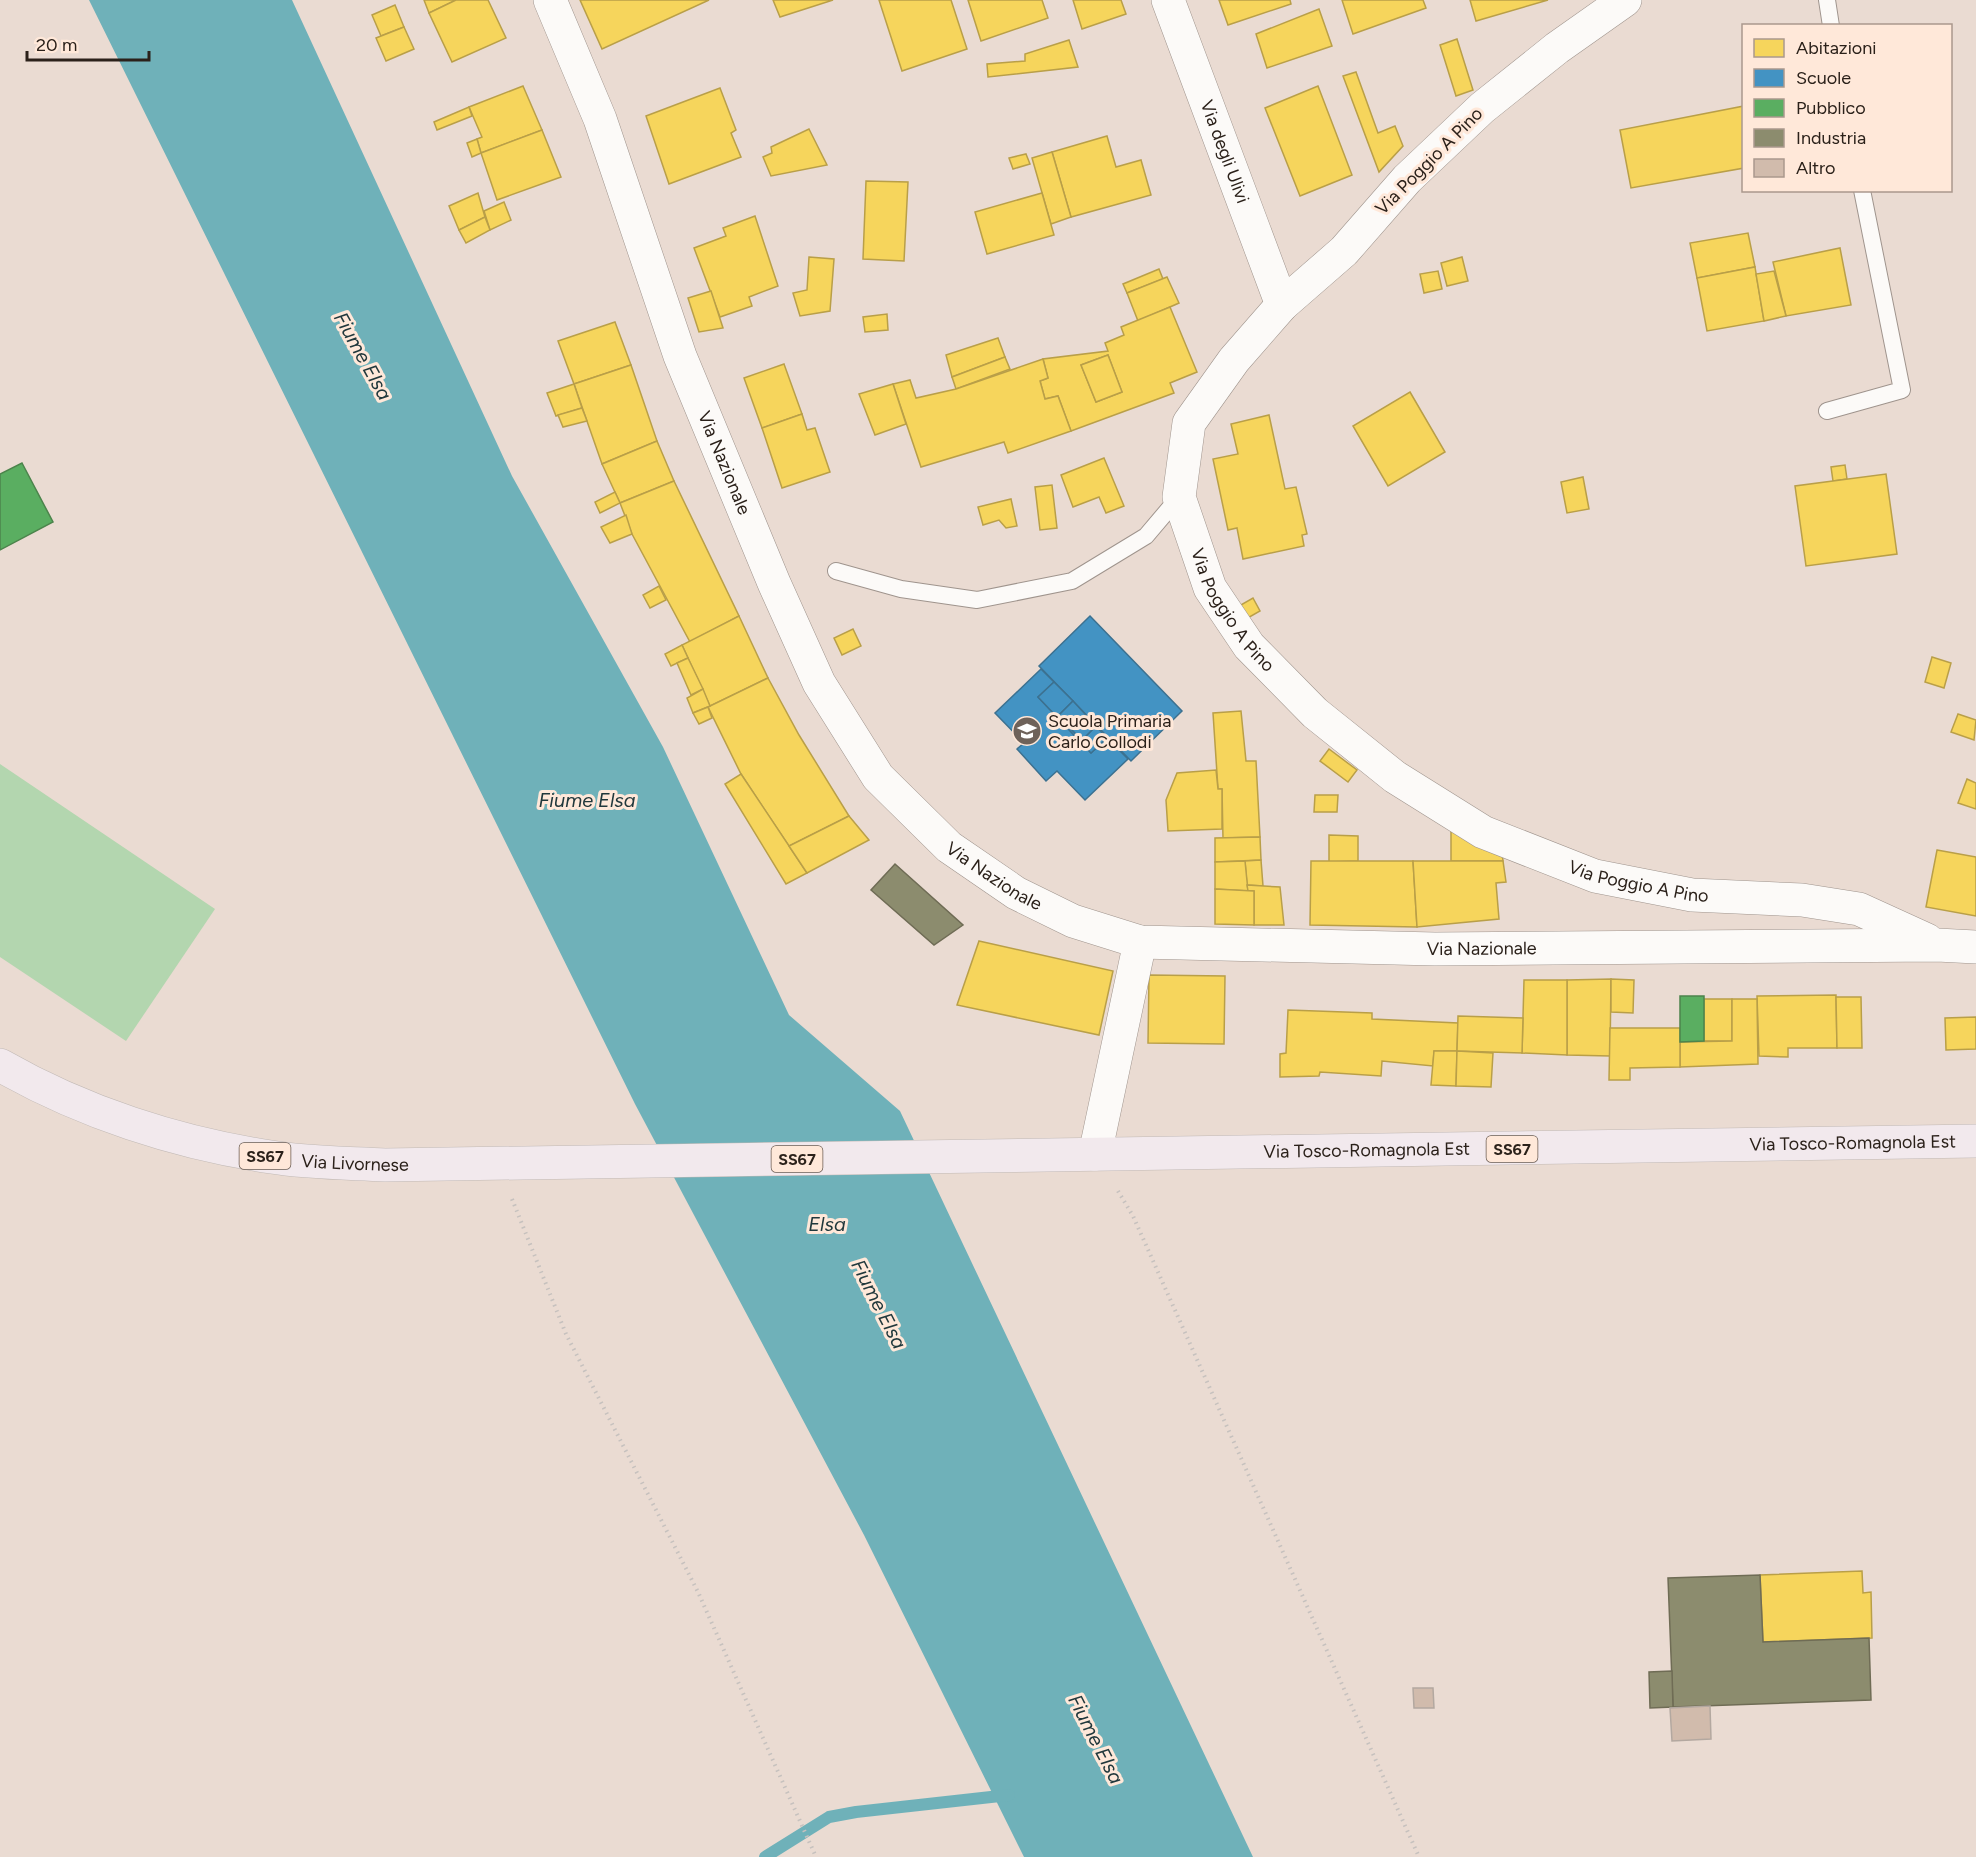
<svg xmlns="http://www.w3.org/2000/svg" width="1976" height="1857" font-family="Figtree,sans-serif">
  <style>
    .green { fill: #b3d6af }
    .water { fill: #6fb1b9 }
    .homes { fill: #f6d55c; stroke: #b99f48; stroke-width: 1.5; fill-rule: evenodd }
    .schools { fill: #4393c3; stroke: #3c7190; stroke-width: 1.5 }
    .public { fill: #5aae61; stroke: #4c844c; stroke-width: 1.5 }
    .industry { fill: #8c8c6e; stroke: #6f6c55; stroke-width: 1.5 }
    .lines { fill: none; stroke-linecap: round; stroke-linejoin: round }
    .stream { stroke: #6fb1b9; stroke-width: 12 }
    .building { fill: #d1bbac; stroke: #b3a8a0; stroke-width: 1.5 }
    .lane-casing { stroke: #9f948d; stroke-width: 18 }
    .street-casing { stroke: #9f948d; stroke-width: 34 }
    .primary-casing { stroke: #c1b9b5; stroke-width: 34 }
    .path { stroke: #c6c1be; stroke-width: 4; stroke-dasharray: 1.5 4.5; stroke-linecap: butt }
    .lane { stroke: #fcfaf8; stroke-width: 16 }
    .street { stroke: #fcfaf8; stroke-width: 33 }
    .primary { stroke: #f2e9ed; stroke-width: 33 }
    .labels { text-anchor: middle; stroke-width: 6; stroke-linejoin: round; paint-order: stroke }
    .shield { fill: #ffe8d9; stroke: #6b5d53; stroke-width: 1.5 }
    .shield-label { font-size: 16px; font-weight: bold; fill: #2b211a }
    .street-label { font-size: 18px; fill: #2b211a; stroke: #ffe8d9 }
    .poi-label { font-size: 18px; fill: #2b211a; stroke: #ffe8d9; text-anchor: start }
    .water-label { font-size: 20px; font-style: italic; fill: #21383c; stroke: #ffe8d9 }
  </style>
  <rect width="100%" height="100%" fill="#eadbd2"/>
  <!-- green -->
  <polygon class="green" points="0,764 215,909 126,1041 0,957"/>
  <!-- water -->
  <polygon class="water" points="89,0 292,0 512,476 663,747 789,1015 900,1111 1253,1857 1024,1857 864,1535 635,1104"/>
  <!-- homes -->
  <g class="homes">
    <polygon points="424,0 456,0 429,13"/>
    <polygon points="456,0 488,0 506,38 452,62 429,13"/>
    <polygon points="580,0 709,0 602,49"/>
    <polygon points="773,0 833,0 780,17"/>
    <polygon points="879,0 951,0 967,49 902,71"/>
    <polygon points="968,0 1042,0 1048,18 981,41"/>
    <polygon points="1073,0 1121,0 1126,14 1082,29"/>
    <polygon points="1219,0 1290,0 1291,4 1228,25"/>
    <polygon points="1342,0 1423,0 1426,8 1353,34"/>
    <polygon points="1470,0 1548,0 1476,21"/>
    <polygon points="395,5 404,27 381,36 372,15"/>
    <polygon points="1319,9 1332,46 1267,68 1256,34"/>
    <polygon points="404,27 414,49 386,61 376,38"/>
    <polygon points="1457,39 1473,90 1456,96 1440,45"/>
    <polygon points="1069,40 1078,67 988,77 987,64 1025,61 1025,54"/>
    <polygon points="1356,72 1378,133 1395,126 1403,146 1379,172 1343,76"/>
    <polygon points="523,86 542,130 481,153 477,139 482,137 469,107"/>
    <polygon points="1318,86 1352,175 1300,196 1265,108"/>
    <polygon points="720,88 736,130 731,133 741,157 669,184 646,116"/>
    <polygon points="1744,106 1744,168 1631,188 1620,130"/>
    <polygon points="469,107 472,116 437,130 434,122"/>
    <polygon points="809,129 827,165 771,176 763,157 772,153 771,147"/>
    <polygon points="542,130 561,177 497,200 481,153"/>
    <polygon points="1107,136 1116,167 1141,160 1151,195 1071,217 1052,152"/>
    <polygon points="477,139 481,153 472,157 467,143"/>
    <polygon points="1052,152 1071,217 1051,224 1032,158"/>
    <polygon points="1026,154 1030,164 1013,169 1009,158"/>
    <polygon points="866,181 908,182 904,261 863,259"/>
    <polygon points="478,193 485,217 459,230 449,206"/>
    <polygon points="1042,193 1054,235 987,254 975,212"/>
    <polygon points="504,202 511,220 490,230 484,211"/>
    <polygon points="755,216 778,286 749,297 752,306 720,317 694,248 726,236 723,228"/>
    <polygon points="485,217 490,230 466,243 459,230"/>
    <polygon points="1748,233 1755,267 1697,278 1690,243"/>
    <polygon points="1840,248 1851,305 1786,316 1773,262"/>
    <polygon points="809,257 834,259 830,311 800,316 793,293 807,290"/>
    <polygon points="1462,257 1468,281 1447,286 1441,263"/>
    <polygon points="1755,267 1764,321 1707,331 1697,278"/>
    <polygon points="1159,269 1163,279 1127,293 1123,284"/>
    <polygon points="1438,271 1442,289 1424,293 1420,274"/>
    <polygon points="1774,271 1786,316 1764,321 1756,274"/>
    <polygon points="1167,277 1179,303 1138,321 1127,293"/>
    <polygon points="711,291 723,328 699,332 688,298"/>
    <path d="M1170,307L1197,372L1170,383L1174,393L1071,431L1058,396L1045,399L1040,381L1048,378L1043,359L1108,351L1105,343L1124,335L1121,327ZM1108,355L1122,392L1096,402L1081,365Z"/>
    <polygon points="887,314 888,330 865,332 863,317"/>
    <polygon points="615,322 631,365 574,384 558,341"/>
    <polygon points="998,338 1005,357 952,377 946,355"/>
    <polygon points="1108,355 1122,392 1096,402 1081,365"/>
    <polygon points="1005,357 1010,369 956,389 952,377"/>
    <polygon points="1043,359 1048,378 1040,381 1045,399 1058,396 1071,431 1008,453 1004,442 921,467 893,384 910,380 916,398 956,389"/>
    <polygon points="784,364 802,414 762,428 744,378"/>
    <polygon points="631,365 657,441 602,464 574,384"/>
    <polygon points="574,384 582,408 556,416 547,393"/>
    <polygon points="893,384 906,424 875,435 859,394"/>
    <polygon points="1410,392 1445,452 1388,486 1353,426"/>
    <polygon points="582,408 587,421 563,427 558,415"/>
    <polygon points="802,414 807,430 815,428 830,472 782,488 762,428"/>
    <polygon points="1269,415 1285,489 1296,487 1307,534 1302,535 1304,546 1243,559 1237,528 1228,530 1213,459 1238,454 1231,424"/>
    <polygon points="657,441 674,481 620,503 602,464"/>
    <polygon points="1104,458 1124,506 1106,513 1099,497 1073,507 1061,475"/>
    <polygon points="1845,465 1847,479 1833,481 1831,467"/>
    <polygon points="1886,474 1897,554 1806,566 1795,486"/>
    <polygon points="1583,477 1589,509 1567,513 1561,482"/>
    <polygon points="674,481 739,616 690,642 632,534 620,503"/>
    <polygon points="1052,485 1057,528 1040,530 1035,487"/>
    <polygon points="615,492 620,503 600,513 595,502"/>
    <polygon points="1011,499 1017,526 1006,528 999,520 983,525 978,507"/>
    <polygon points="626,515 632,534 610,543 601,527"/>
    <polygon points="659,586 666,600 650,608 643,595"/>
    <polygon points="1253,598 1260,611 1246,619 1239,606"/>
    <polygon points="739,616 768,678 710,706 682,645"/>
    <polygon points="853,629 861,646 842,655 834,638"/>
    <polygon points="682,645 688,658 671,666 665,654"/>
    <polygon points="1932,657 1951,663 1944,688 1925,682"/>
    <polygon points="688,658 703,689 691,695 677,663"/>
    <polygon points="768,678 799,735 849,816 789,846 741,774 708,707"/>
    <polygon points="703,689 710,706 693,713 687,698"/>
    <polygon points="708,707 712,718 699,724 693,713"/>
    <polygon points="1241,711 1246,761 1256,761 1260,837 1223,838 1222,789 1218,789 1213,713"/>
    <polygon points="1958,714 1976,720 1974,740 1951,732"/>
    <polygon points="1329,749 1357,770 1348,782 1320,761"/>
    <polygon points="1216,770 1218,789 1222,789 1222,829 1168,831 1166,800 1177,773"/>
    <polygon points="741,774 807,873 786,884 725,784"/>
    <polygon points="1967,779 1976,783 1976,809 1958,803"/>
    <polygon points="1315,795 1338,795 1337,812 1314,812"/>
    <polygon points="849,816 869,840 807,873 789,846"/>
    <polygon points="1451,827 1502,853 1503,861 1451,861"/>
    <polygon points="1329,835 1358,836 1358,861 1329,862"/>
    <polygon points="1260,837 1261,860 1215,862 1215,838"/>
    <polygon points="1937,850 1976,857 1976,916 1926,907"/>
    <polygon points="1261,860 1263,886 1247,885 1245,861"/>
    <polygon points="1245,861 1248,891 1215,889 1215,862"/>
    <polygon points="1311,861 1413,861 1417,927 1310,925"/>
    <polygon points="1413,861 1503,861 1506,882 1496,883 1499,919 1417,927"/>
    <polygon points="1247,885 1280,887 1284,925 1254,925 1254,891 1248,891"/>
    <polygon points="1215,889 1254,891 1254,925 1215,924"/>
    <polygon points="979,941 1113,971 1099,1035 957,1005"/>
    <polygon points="1149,975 1225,976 1224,1044 1148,1043"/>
    <polygon points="1611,979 1610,1056 1567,1055 1567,980"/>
    <polygon points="1611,979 1634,980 1633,1013 1611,1012"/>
    <polygon points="1524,980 1567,980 1567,1055 1522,1053"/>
    <polygon points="1836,995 1837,1048 1788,1048 1788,1057 1759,1056 1757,996"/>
    <polygon points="1836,997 1861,997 1862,1048 1837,1048"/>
    <rect x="1704" y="999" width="28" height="42"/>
    <polygon points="1732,999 1757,999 1758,1064 1680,1067 1680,1042 1732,1041"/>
    <polygon points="1288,1010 1372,1013 1372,1019 1458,1023 1457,1051 1434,1051 1433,1066 1382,1061 1381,1076 1320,1072 1319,1076 1280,1077 1280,1054 1286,1053"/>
    <polygon points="1458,1016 1523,1018 1522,1053 1457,1051"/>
    <polygon points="1976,1017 1976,1049 1946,1050 1945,1018"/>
    <polygon points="1610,1028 1680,1028 1680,1067 1630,1068 1630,1080 1609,1080"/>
    <polygon points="1434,1051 1457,1051 1456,1086 1431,1085"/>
    <polygon points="1457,1051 1493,1053 1491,1087 1456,1086"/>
    <polygon points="1862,1571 1863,1593 1871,1592 1872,1638 1763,1642 1760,1575"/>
  </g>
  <!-- schools -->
  <g class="schools">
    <polygon points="1090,616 1182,711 1131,761 1039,666"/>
    <polygon points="1041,669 1054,682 1038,697 1091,753 1107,738 1128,759 1085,800 1057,771 1046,781 1017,749 1024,743 995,713"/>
    <polygon points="1054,682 1073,701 1058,716 1082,740 1096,726 1107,738 1091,753 1038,697"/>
    <polygon points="1073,701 1096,726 1082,740 1058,716"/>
  </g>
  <!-- public -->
  <g class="public">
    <polygon points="22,463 53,522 0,550 0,474"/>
    <polygon points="1680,996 1704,996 1704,1041 1680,1042"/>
  </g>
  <!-- industry -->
  <g class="industry">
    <polygon points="895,864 963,925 934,945 871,890"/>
    <polygon points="1760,1575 1763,1642 1869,1638 1871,1700 1673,1707 1668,1578"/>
    <polygon points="1672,1671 1673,1707 1650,1708 1649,1672"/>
  </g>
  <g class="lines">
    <!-- stream -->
    <polyline class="stream" points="765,1857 829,1817 856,1812 1009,1795"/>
  </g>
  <!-- building -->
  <g class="building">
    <polygon points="1413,1688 1433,1688 1434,1708 1414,1708"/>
    <polygon points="1710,1706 1711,1739 1672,1741 1670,1708"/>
  </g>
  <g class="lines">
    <!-- lane casing -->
    <g class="lane-casing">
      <g id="lane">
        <polyline points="1827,0 1831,26"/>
        <polyline points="1827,411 1902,390 1862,190"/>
        <polyline points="836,571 901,589 977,600 1072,581 1146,536 1179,497"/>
      </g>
    </g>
    <!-- street casing -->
    <g class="street-casing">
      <g id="street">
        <path id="s1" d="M550,0L600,119L680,356L774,583L819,683L878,777L949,847L1016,893L1073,921L1140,942L1435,949L1937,945L1976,947"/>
        <path id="s2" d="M1168,0L1282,305"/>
        <path id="s3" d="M1625,0L1557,48L1482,108L1407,179L1344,251L1282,305L1234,360L1189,423L1179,497L1210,588L1249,646L1315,713L1395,777L1483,832L1595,876L1692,895L1802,900L1859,909L1927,940"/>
        <polyline points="1095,1154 1140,942"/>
      </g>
    </g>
    <!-- primary casing -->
    <g class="primary-casing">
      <g id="primary">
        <path id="s4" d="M0,1065C82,1112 177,1143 271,1157C308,1163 347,1163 385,1165L1976,1141"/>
      </g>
    </g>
    <!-- path -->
    <g class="path">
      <polyline points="1118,1191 1133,1216 1419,1857"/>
      <polyline points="512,1199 566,1334 698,1592 816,1857"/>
    </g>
    <!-- lane -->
    <use href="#lane" class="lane"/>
    <!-- street -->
    <use href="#street" class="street"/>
    <!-- primary -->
    <use href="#primary" class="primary"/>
  </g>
  <!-- icons -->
  <defs>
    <g id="school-disc" transform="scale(1.5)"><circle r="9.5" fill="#6e625a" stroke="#ffe8d9"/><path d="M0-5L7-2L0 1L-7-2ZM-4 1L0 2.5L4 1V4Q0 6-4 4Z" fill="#fff"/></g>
  </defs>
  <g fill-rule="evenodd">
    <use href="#school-disc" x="1027" y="731"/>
  </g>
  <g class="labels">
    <!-- shield labels -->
    <g class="shield">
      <rect x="1486.5" y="1136" width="51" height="26" rx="4.5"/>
      <rect x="239.5" y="1143" width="51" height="26" rx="4.5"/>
      <rect x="771.5" y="1146" width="51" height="26" rx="4.5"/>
    </g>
    <g class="shield-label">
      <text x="1512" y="1155">SS67</text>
      <text x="265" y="1162">SS67</text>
      <text x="797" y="1165">SS67</text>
    </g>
    <!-- street labels -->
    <g class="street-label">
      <text dy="6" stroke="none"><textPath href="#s2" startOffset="162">Via degli Ulivi</textPath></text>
      <text transform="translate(1429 161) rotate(-45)" y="6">Via Poggio A Pino</text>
      <text dy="6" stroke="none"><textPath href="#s1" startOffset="495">Via Nazionale</textPath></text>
      <text dy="6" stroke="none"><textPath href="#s3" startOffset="812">Via Poggio A Pino</textPath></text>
      <text dy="6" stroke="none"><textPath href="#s1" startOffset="999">Via Nazionale</textPath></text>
      <text dy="6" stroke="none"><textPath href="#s3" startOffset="1316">Via Poggio A Pino</textPath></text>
      <text dy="6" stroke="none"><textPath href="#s1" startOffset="1502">Via Nazionale</textPath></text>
      <text dy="6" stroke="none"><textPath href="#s4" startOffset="1870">Via Tosco-Romagnola Est</textPath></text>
      <text dy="6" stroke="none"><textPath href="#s4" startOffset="1384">Via Tosco-Romagnola Est</textPath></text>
      <text dy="6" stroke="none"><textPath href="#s4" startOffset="372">Via Livornese</textPath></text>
    </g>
    <!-- poi labels -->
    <g class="poi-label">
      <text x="1048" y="727">Scuola Primaria<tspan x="1048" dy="21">Carlo Collodi</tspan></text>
    </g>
    <!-- water labels -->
    <g class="water-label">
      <text transform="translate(363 356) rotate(61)" y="7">Fiume Elsa</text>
      <text x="587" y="807">Fiume Elsa</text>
      <text x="827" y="1231">Elsa</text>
      <text transform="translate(879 1304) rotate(63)" y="7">Fiume Elsa</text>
      <text transform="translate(1096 1739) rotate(63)" y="7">Fiume Elsa</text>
    </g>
  </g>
  <!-- legend -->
  <rect x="1742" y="24" width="210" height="168" fill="#ffe8d9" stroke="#aa988d" stroke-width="1.5"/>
  <rect x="1754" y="39" width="30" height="18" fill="#f6d55c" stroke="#aa988d" stroke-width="1.5"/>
  <text x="1796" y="54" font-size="18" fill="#2b211a">Abitazioni</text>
  <rect x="1754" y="69" width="30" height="18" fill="#4393c3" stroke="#aa988d" stroke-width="1.5"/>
  <text x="1796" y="84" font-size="18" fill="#2b211a">Scuole</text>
  <rect x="1754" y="99" width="30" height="18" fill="#5aae61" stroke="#aa988d" stroke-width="1.5"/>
  <text x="1796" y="114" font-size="18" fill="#2b211a">Pubblico</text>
  <rect x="1754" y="129" width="30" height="18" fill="#8c8c6e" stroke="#aa988d" stroke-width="1.5"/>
  <text x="1796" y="144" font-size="18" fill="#2b211a">Industria</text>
  <rect x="1754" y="159" width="30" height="18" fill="#d1bbac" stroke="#aa988d" stroke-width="1.5"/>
  <text x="1796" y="174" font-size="18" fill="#2b211a">Altro</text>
  <!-- scale -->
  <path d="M27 51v9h122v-9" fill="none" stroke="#2b211a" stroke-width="3"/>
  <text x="36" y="51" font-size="18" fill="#2b211a" stroke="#ffe8d9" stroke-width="4.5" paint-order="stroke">20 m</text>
</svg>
